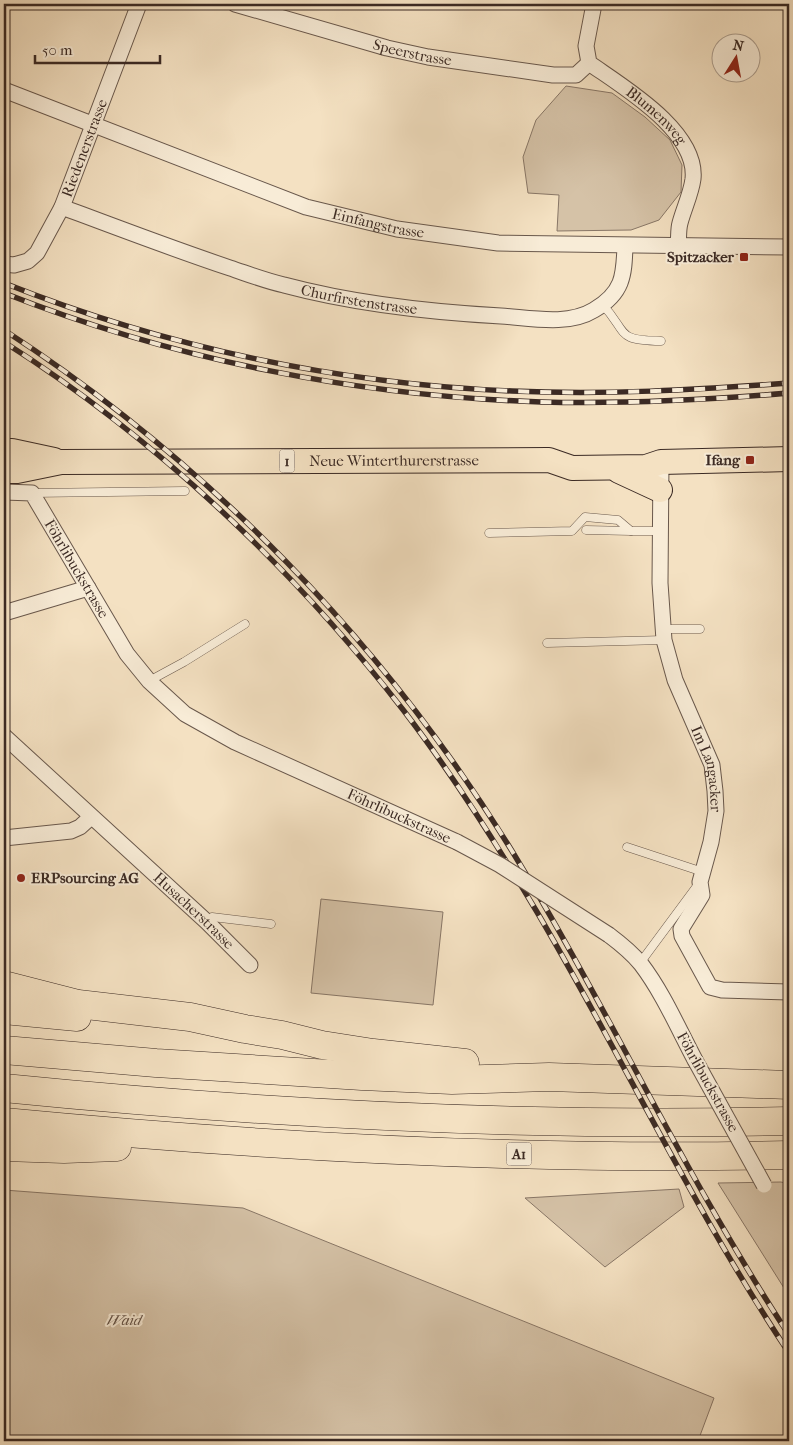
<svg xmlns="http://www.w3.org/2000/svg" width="793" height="1445" font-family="'IM FELL French Canon',serif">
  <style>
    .green { fill: #d5c2a7; stroke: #887666 }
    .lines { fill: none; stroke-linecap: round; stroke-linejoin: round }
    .service-casing { stroke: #69584c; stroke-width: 9 }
    .minor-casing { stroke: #69584c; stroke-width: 17 }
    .primary-casing { stroke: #3b2a24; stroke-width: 26 }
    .motorway-casing { stroke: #3b2a24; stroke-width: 29 }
    .service { stroke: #f8ecd7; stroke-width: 8 }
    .minor { stroke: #f8ecd7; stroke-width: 15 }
    .primary { stroke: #f4e1c2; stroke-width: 24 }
    .motorway { stroke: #f4e1c2; stroke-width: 28 }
    .rail-casing { stroke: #3b2a24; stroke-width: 5.5 }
    .rail { stroke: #f8ecd7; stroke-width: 4; stroke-dasharray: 11; stroke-linecap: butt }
    .minor-bridge-casing { stroke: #69584c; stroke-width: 17; stroke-linecap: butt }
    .minor-bridge { stroke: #f8ecd7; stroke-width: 15 }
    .poi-dot { fill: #8f2418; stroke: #f8ecd7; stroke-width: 2 }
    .labels { text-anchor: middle; stroke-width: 4; stroke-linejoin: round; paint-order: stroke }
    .shield { fill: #f8ecd7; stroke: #74645a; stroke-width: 1 }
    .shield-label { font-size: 14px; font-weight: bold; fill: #3b2a24 }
    .street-label { font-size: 15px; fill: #3b2a24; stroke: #f8ecd7 }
    .poi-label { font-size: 15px; font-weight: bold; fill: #3b2a24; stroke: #f8ecd7; text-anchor: end }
    .park-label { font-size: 15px; font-style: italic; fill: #625045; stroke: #f8ecd7 }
  </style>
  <rect width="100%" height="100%" fill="#f4e1c2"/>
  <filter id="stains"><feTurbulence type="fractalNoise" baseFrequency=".004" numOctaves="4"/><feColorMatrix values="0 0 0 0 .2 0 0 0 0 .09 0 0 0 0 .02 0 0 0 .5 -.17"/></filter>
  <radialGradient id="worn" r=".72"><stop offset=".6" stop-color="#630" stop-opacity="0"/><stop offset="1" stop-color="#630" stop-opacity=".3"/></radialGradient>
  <!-- green -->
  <g class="green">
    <polygon points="566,86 612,93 645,117 670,140 682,165 681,192 659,220 631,230 557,231 559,195 528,193 523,157 536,120"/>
    <polygon points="321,899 443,912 433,1005 311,993"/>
    <polygon points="781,1182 789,1184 789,1296 718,1183"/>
    <polygon points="679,1189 684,1207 605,1267 525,1198"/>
    <polygon points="4,1190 243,1208 714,1398 698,1441 4,1441"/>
  </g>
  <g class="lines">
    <!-- service casing -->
    <g class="service-casing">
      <g id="service">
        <path d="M602,304C629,333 614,340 661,341"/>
        <polyline points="32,493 185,491"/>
        <polyline points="586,530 631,531"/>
        <polyline points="489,533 572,531 585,517 618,520 631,531 660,531"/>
        <polyline points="663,629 700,629"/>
        <polyline points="547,643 664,640"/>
        <polyline points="149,681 184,662 245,624"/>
        <polyline points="627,847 703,872"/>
        <polyline points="207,922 212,917 271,924"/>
        <polyline points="640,963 700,882"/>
      </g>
    </g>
    <!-- minor casing -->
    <g class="minor-casing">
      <g id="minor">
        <path id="s1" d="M235,4L387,48L428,57L553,75H576L589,63"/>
        <path id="s2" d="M594,4L586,46L589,63C623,87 698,131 693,179C691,194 684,208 680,223C678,230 679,238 678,246"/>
        <path id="s3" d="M4,90L306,207L397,229L498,243L789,247"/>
        <path id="s4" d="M62,207C118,228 173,249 230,268C248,274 266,281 284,285C355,304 428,312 501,316C531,318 568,326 594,310C623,293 624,276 625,246"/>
        <path id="s5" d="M4,264L14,265L28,261L37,253L62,207L139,4"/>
        <path id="s6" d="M661,462L660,583L664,640L675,680L712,765L715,791L716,811L711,842L700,882L702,895L681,929L682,936L710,987L722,990L789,992"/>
        <path id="s7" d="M4,492L32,493L127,654L149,681L185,714L235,742L457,842"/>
        <polyline points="4,613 88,588"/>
        <path id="s8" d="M4,736L207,922L250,965"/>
        <polyline points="4,838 71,831 80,827 91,817"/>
        <path d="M609,935C621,944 632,953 641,964C663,993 678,1028 695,1060"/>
      </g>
    </g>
    <!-- primary casing -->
    <g class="primary-casing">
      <g id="primary">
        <polyline points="4,451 12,451 54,460"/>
        <path id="s9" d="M4,471H17L61,462L549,460L572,468L646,467L661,462L789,459"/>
        <polyline points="619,471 660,490"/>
      </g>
    </g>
    <!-- motorway casing -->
    <g class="motorway-casing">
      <g id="motorway">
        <polyline points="4,985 78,1004 190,1017 245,1029 282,1035 322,1045 373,1053 465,1063"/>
        <polyline points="4,1010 77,1017"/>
        <polyline points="4,1050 156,1063 362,1076 452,1080 549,1077 789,1085"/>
        <path d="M4,1088C264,1114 527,1127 789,1121"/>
        <path d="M4,1122C265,1147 527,1161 789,1155"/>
        <polyline points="4,1147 64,1149 117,1147"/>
      </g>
    </g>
    <!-- service -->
    <use href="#service" class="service"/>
    <!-- minor -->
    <use href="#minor" class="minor"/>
    <!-- primary -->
    <use href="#primary" class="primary"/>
    <!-- motorway -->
    <use href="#motorway" class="motorway"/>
    <!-- rail casing -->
    <g class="rail-casing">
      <g id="rail">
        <path d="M4,283C165,347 339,384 512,391C605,395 697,390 789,383"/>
        <path d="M4,293C174,360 358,396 541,402C623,404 707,400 789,393"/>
        <path d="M4,330C209,463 384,643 512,851C609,1010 687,1180 789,1335"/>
        <path d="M4,342C157,439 293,568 404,711C453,775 496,843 537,912C623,1058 695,1212 789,1353"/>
      </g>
    </g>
    <!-- rail -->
    <use href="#rail" class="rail"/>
    <!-- minor-bridge casing -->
    <g class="minor-bridge-casing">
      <g id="minor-bridge">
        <polyline points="457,842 500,865 609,935"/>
        <polyline points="695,1060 764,1185"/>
      </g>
    </g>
    <!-- minor-bridge -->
    <use href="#minor-bridge" class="minor-bridge"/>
  </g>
  <!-- markers -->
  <g class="poi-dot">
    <rect x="739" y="252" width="10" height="10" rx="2.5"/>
    <rect x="745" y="455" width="10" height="10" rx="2.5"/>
    <circle cx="21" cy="878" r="5"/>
  </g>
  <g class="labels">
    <!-- shield labels -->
    <g class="shield">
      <rect x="279.5" y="449.5" width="15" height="23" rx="4"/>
      <rect x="506.5" y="1142.5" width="25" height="23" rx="4"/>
    </g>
    <g class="shield-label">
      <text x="287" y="466">1</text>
      <text x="519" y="1159">A1</text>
    </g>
    <!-- street labels -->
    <g class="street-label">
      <text dy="5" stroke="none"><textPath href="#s1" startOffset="184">Speerstrasse</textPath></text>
      <text dy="5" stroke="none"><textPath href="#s2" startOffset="146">Blumenweg</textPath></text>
      <text dy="5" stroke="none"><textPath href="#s5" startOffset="152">Riedenerstrasse</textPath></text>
      <text dy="5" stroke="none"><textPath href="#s3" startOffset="398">Einfangstrasse</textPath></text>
      <text dy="5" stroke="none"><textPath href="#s4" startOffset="312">Churfirstenstrasse</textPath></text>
      <text dy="5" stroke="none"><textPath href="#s9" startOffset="391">Neue Winterthurerstrasse</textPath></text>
      <text dy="5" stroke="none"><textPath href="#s7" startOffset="116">Föhrlibuckstrasse</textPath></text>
      <text dy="5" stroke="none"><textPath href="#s6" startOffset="315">Im Langacker</textPath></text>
      <text dy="5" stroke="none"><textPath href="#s7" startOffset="536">Föhrlibuckstrasse</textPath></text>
      <text dy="5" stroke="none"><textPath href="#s8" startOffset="258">Husacherstrasse</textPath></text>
      <text transform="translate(708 1082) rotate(61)" y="5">Föhrlibuckstrasse</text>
    </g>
    <!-- poi labels -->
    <g class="poi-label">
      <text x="734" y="262">Spitzacker</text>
      <text x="740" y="465">Ifang</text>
      <text x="31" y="883" text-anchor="start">ERPsourcing AG</text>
    </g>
    <!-- park labels -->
    <g class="park-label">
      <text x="124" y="1325">Waid</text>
    </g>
  </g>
  <!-- margin -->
  <rect width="793" height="1445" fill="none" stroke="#f4e1c2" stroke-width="20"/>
  <rect x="5" y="5" width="783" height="1435" fill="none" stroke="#3b2a24" stroke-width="2.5"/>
  <rect x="10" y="10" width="773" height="1425" fill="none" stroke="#3b2a24"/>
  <!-- north arrow -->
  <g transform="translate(736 58) rotate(11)"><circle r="24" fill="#f8ecd7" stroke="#ac9e8f"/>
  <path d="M0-4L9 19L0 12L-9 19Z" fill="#8f2418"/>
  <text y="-8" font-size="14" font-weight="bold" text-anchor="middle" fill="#3b2a24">N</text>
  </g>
  <!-- scale -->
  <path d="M35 55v8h125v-8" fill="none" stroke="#3b2a24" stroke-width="2.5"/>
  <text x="42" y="55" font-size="15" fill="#3b2a24" stroke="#f8ecd7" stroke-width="4" paint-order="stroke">50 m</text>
  <rect width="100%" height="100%" filter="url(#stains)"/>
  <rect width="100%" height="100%" fill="url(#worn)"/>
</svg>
